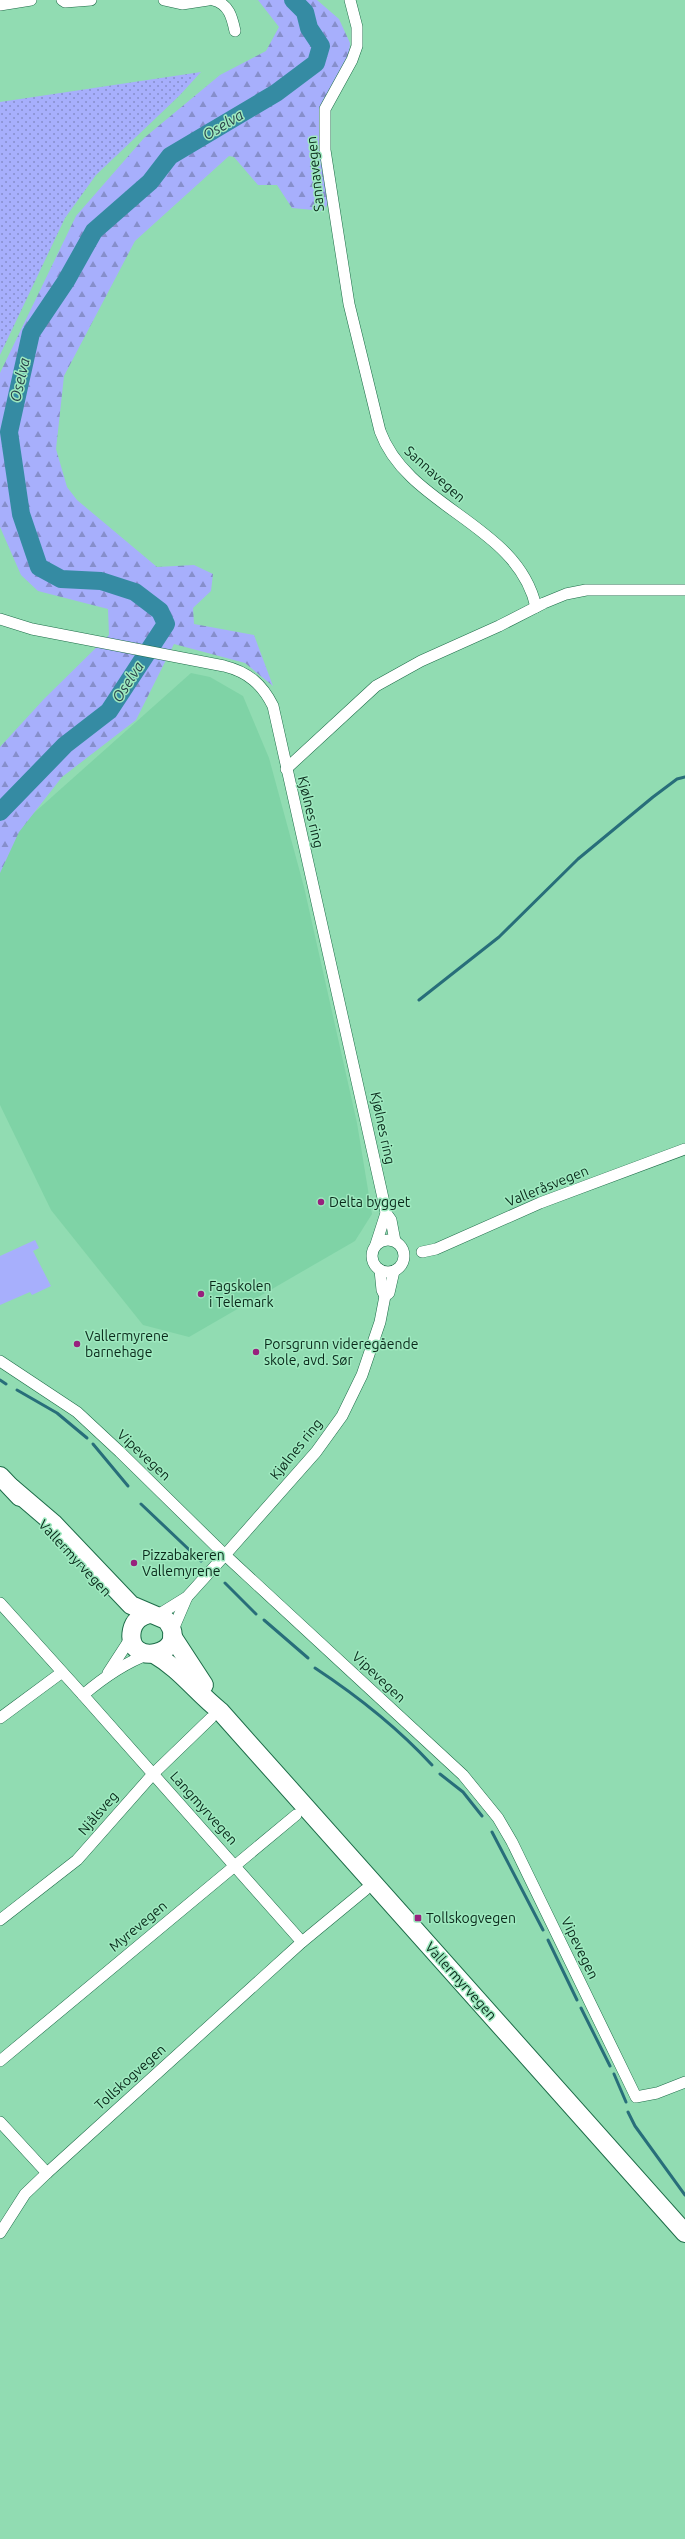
<svg xmlns="http://www.w3.org/2000/svg" width="685" height="2539" font-family="Ubuntu,sans-serif">
  <style>
    .built { fill: #7fd3a6 }
    .grass { fill: #a7affc }
    .forest { fill: url(#forest-firs) }
    .park { fill: url(#park-dots) }
    .lines { fill: none; stroke-linecap: round; stroke-linejoin: round }
    .stream { stroke: #286e7a; stroke-width: 3 }
    .river { stroke: #358ba3; stroke-width: 18 }
    .minor-casing { stroke: #1d6c48; stroke-width: 12 }
    .primary-casing { stroke: #1d6c48; stroke-width: 20 }
    .minor { stroke: #fff; stroke-width: 11 }
    .primary { stroke: #fff; stroke-width: 18 }
    .poi-dot { fill: #98217d; stroke: #9ee9bf; stroke-width: 1.5 }
    .labels { text-anchor: middle; stroke-width: 3; stroke-linejoin: round; paint-order: stroke }
    .street-label { font-size: 14px; fill: #09291a; stroke: #9ee9bf }
    .poi-label { font-size: 14px; fill: #09291a; stroke: #9ee9bf; text-anchor: start }
    .water-label { font-size: 15px; font-style: italic; fill: #28434b; stroke: #9ee9bf }
  </style>
  <defs>
    <pattern id="forest-firs" width="22" height="20" patternUnits="userSpaceOnUse"><rect width="22" height="20" fill="#a7affc"/><path d="M5 1l3.5 6h-7zM16 11l3.5 6h-7z" fill="#868ecb"/></pattern>
    <pattern id="park-dots" width="8" height="8" patternUnits="userSpaceOnUse"><rect width="8" height="8" fill="#a7affc"/><path d="M2 2h.1M6 6h.1" fill="none" stroke="#868ecb" stroke-width="1.8" stroke-linecap="round"/></pattern>
  </defs>
  <rect width="100%" height="100%" fill="#91dcb2"/>
  <!-- built -->
  <polygon class="built" points="191,673 210,677 243,696 269,758 304,887 357,1123 372,1214 355,1241 189,1337 143,1325 51,1210 0,1105 0,859 8,836"/>
  <!-- grass -->
  <polygon class="grass" points="35,1240 39,1248 33,1251 51,1286 32,1295 30,1292 0,1305 0,1256"/>
  <!-- forest -->
  <polygon class="forest" points="258,0 317,0 339,19 350,43 347,79 330,112 329,139 334,191 324,211 292,208 277,185 258,185 234,157 229,156 135,241 64,376 56,449 67,487 77,500 157,567 194,565 213,574 211,591 193,608 194,624 254,635 273,686 245,663 174,644 136,720 62,777 19,832 0,873 0,747 44,699 109,635 108,609 38,591 21,575 0,527 0,373 76,216 144,138 220,75 266,51 279,27"/>
  <!-- park -->
  <polygon class="park" points="201,72 179,96 96,175 65,218 0,355 0,102"/>
  <g class="lines">
    <!-- stream -->
    <g class="stream">
      <polyline points="419,1000 499,937 578,859 653,797 677,779 685,777"/>
      <polyline points="0,1380 6,1384"/>
      <polyline points="17,1390 57,1413 87,1438"/>
      <polyline points="93,1444 128,1486"/>
      <polyline points="141,1504 201,1561"/>
      <polyline points="225,1583 256,1614"/>
      <polyline points="264,1620 308,1658"/>
      <path d="M315,1668C359,1697 396,1726 432,1765"/>
      <polyline points="440,1774 463,1792 482,1816"/>
      <polyline points="492,1832 543,1930"/>
      <polyline points="548,1940 577,2000"/>
      <polyline points="581,2008 610,2066"/>
      <polyline points="614,2074 626,2102"/>
      <polyline points="628,2112 635,2126 685,2195"/>
    </g>
    <!-- river -->
    <polyline class="river" points="0,812 65,745 109,711 166,624 160,611 135,592 101,581 61,579 39,567 21,514 9,432 31,333 66,281 94,231 150,182 170,156 276,93 316,63 321,46 309,28 305,12 293,0"/>
    <!-- minor casing -->
    <g class="minor-casing">
      <g id="minor">
        <polyline points="62,0 65,2 91,0"/>
        <polyline points="164,0 182,4 208,0"/>
        <path d="M213,0C229,4 232,17 235,31"/>
        <path d="M350,0L357,27V46L352,60L325,109V150L349,304L380,431C408,508 518,524 536,607"/>
        <polyline points="0,5 31,0"/>
        <path d="M0,619L32,629L224,666C248,672 262,684 273,706L385,1207L386,1213L376,1244"/>
        <polyline points="286,769 376,686 421,661 499,626 544,603 566,594 586,590 685,590"/>
        <polyline points="386,1213 391,1220 395,1241"/>
        <circle cx="388" cy="1256" r="16"/>
        <polyline points="422,1252 436,1249 540,1203 685,1149"/>
        <polyline points="380,1270 382,1290 385,1296"/>
        <polyline points="0,1361 77,1412 120,1452 225,1555 463,1775 498,1818 512,1842 636,2097 657,2093 685,2082"/>
        <path d="M0,1603L83,1695C103,1678 124,1663 149,1654"/>
        <polyline points="158,1615 187,1597 225,1555 316,1452 342,1416 362,1375 380,1322 385,1296 389,1293 394,1271"/>
        <polyline points="172,1632 187,1597"/>
        <polyline points="108,1673 132,1636"/>
        <polyline points="83,1695 302,1942"/>
        <polyline points="0,1718 61,1673"/>
        <polyline points="0,1920 77,1860 153,1774 211,1718"/>
        <polyline points="0,2061 296,1815"/>
        <polyline points="0,2122 47,2173"/>
        <polyline points="0,2233 25,2194 47,2173 302,1942 365,1890"/>
      </g>
    </g>
    <!-- primary casing -->
    <g class="primary-casing">
      <g id="primary">
        <polyline points="0,1476 20,1497"/>
        <path d="M12,1488L53,1523L131,1605L166,1620C194,1654 124,1670 132,1630C134,1621 141,1616 149,1614"/>
        <polyline points="172,1636 204,1685"/>
        <path d="M154,1654C180,1669 197,1693 220,1711L685,2233"/>
      </g>
    </g>
    <!-- minor -->
    <use href="#minor" class="minor"/>
    <!-- primary -->
    <use href="#primary" class="primary"/>
  </g>
  <!-- markers -->
  <g class="poi-dot">
    <circle cx="321" cy="1202" r="4"/>
    <circle cx="201" cy="1294" r="4"/>
    <circle cx="77" cy="1344" r="4"/>
    <circle cx="256" cy="1352" r="4"/>
    <circle cx="134" cy="1563" r="4"/>
    <rect x="414" y="1914" width="8" height="8" rx="2"/>
  </g>
  <g class="labels">
    <!-- street labels -->
    <g class="street-label">
      <text transform="translate(315 174) rotate(-96)" y="5">Sannavegen</text>
      <text transform="translate(435 474) rotate(42)" y="5">Sannavegen</text>
      <text transform="translate(311 812) rotate(77)" y="5">Kjølnes ring</text>
      <text transform="translate(383 1128) rotate(78)" y="5">Kjølnes ring</text>
      <text transform="translate(547 1186) rotate(-22)" y="5">Valleråsvegen</text>
      <text transform="translate(296 1449) rotate(-51)" y="5">Kjølnes ring</text>
      <text transform="translate(144 1455) rotate(43)" y="5">Vipevegen</text>
      <text transform="translate(75 1558) rotate(47)" y="5">Vallermyrvegen</text>
      <text transform="translate(379 1677) rotate(43)" y="5">Vipevegen</text>
      <text transform="translate(204 1808) rotate(48)" y="5">Langmyrvegen</text>
      <text transform="translate(98 1813) rotate(-49)" y="5">Njålsveg</text>
      <text transform="translate(138 1926) rotate(-40)" y="5">Myrevegen</text>
      <text transform="translate(580 1948) rotate(64)" y="5">Vipevegen</text>
      <text transform="translate(461 1981) rotate(48)" y="5">Vallermyrvegen</text>
      <text transform="translate(130 2077) rotate(-42)" y="5">Tollskogvegen</text>
    </g>
    <!-- poi labels -->
    <g class="poi-label">
      <text x="329" y="1207">Delta bygget</text>
      <text x="209" y="1291">Fagskolen<tspan x="209" dy="16">i Telemark</tspan></text>
      <text x="85" y="1341">Vallermyrene<tspan x="85" dy="16">barnehage</tspan></text>
      <text x="264" y="1349">Porsgrunn videregående<tspan x="264" dy="16">skole, avd. Sør</tspan></text>
      <text x="142" y="1560">Pizzabakeren<tspan x="142" dy="16">Vallemyrene</tspan></text>
      <text x="426" y="1923">Tollskogvegen</text>
    </g>
    <!-- water labels -->
    <g class="water-label">
      <text transform="translate(223 125) rotate(-31)" y="5">Oselva</text>
      <text transform="translate(20 380) rotate(-77)" y="5">Oselva</text>
      <text transform="translate(128 682) rotate(-57)" y="5">Oselva</text>
    </g>
  </g>
</svg>
